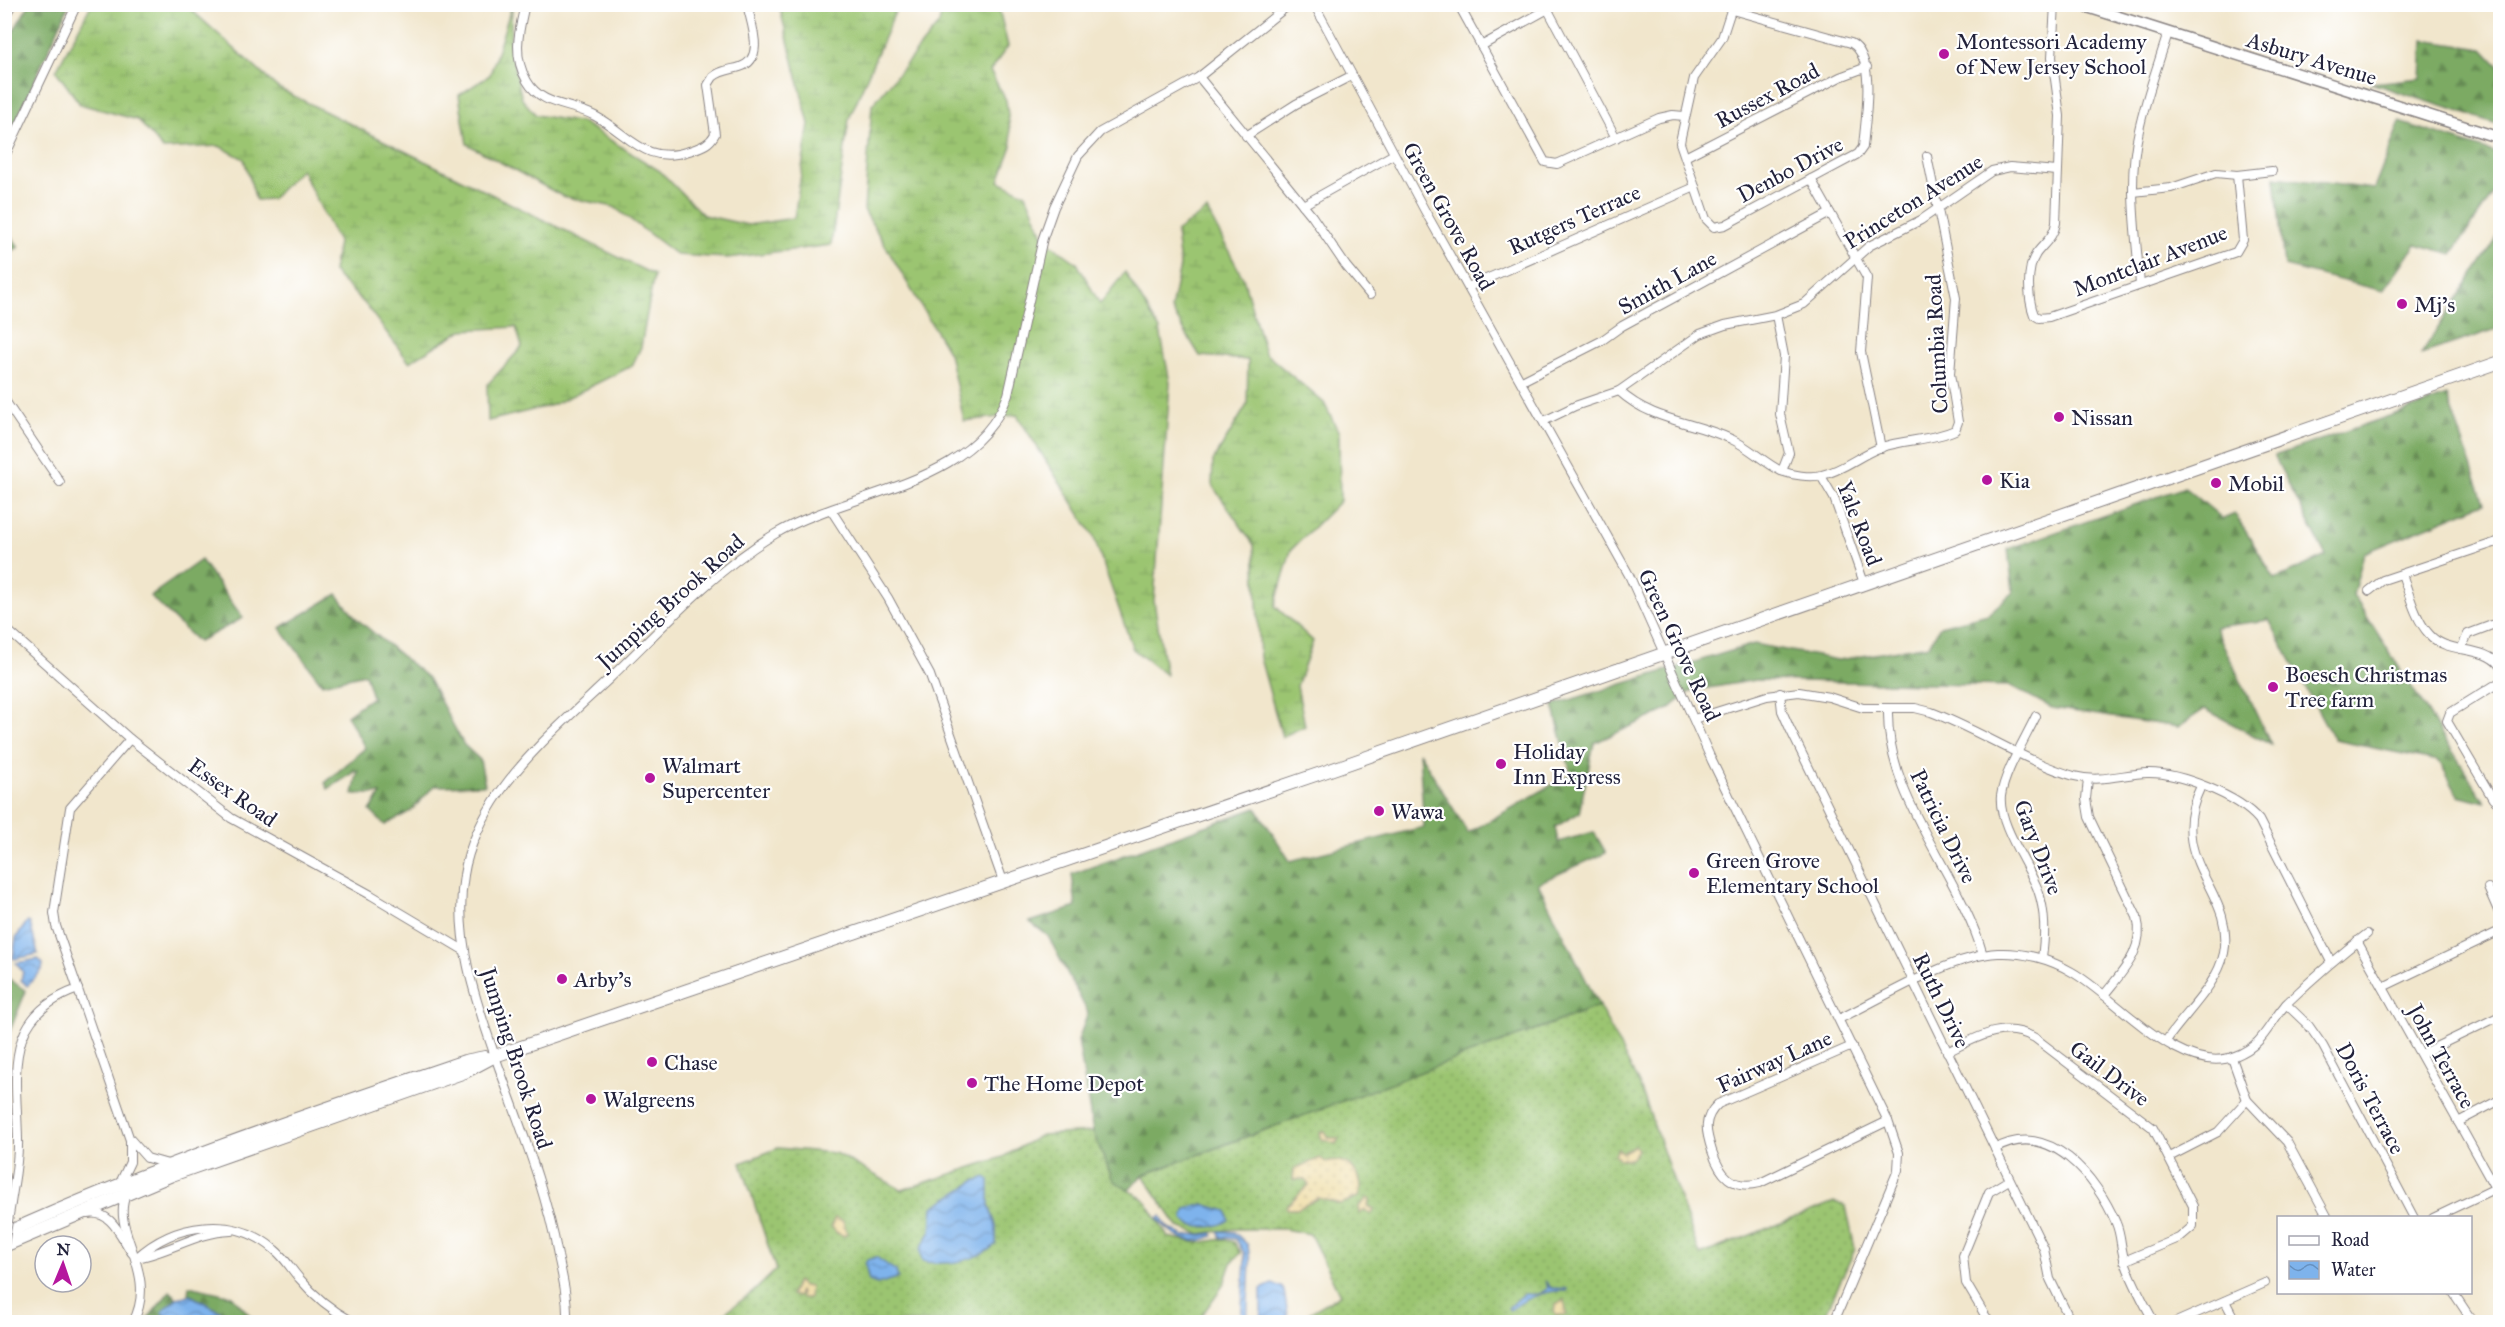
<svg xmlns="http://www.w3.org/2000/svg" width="2505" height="1327" font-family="'IM FELL Great Primer',serif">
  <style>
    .grass { fill: url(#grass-dots); stroke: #5e7456; stroke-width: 1.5 }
    .forest { fill: url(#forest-firs); stroke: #4f664f; stroke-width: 1.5 }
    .wetland { fill: url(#wetland-marsh); stroke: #5e7456; stroke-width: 1.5 }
    .sand { fill: url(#sand-dots); stroke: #887e6c; stroke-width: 1.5 }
    .water { fill: url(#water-waves); stroke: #506a94; stroke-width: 1.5 }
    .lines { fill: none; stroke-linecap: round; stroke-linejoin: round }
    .minor-casing { stroke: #8a8484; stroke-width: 10 }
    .major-casing { stroke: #8a8484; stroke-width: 13 }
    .highway-casing { stroke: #8a8484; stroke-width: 14 }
    .minor { stroke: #fff; stroke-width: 8 }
    .major { stroke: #fff; stroke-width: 10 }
    .highway { stroke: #fff; stroke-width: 12 }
    .minor-bridge-casing { stroke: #8a8484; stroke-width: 10; stroke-linecap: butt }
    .minor-bridge { stroke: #fff; stroke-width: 8 }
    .poi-dot { fill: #b5179e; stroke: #fff; stroke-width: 2 }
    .labels { text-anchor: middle; stroke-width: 4.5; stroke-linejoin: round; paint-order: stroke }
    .poi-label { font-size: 22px; fill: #22223b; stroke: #fff; text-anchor: start }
    .street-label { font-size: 22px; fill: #22223b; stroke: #fff }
  </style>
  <defs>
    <pattern id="grass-dots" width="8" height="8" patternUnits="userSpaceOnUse" patternTransform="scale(1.5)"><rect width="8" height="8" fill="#9bc571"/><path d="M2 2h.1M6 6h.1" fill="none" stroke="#85a963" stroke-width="1.8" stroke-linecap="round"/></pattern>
    <pattern id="forest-firs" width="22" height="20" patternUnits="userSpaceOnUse" patternTransform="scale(1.5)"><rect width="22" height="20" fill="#7caa63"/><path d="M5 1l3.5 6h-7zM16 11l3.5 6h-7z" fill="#658a53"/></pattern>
    <pattern id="wetland-marsh" width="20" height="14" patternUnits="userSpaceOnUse" patternTransform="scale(1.5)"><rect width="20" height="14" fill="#9bc571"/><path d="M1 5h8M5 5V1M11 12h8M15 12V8" fill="none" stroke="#85a963"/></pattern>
    <pattern id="sand-dots" width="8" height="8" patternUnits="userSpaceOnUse" patternTransform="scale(1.5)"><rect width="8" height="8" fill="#eeda9e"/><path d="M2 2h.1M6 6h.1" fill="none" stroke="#ccbb89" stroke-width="1.8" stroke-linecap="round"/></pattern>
    <pattern id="water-waves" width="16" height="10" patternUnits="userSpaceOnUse" patternTransform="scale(1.5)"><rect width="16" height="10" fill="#7eb3ec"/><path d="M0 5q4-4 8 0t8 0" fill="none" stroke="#6791c0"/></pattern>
  </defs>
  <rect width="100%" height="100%" fill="#fff"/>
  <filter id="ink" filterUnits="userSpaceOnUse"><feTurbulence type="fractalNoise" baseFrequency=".0167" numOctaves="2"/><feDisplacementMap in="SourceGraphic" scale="12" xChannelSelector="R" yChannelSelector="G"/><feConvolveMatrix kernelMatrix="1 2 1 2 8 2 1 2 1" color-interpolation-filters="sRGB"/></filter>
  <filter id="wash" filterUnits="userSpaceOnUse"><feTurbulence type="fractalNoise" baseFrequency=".008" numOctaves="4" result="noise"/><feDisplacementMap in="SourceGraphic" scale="24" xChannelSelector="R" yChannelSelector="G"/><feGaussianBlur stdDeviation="1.35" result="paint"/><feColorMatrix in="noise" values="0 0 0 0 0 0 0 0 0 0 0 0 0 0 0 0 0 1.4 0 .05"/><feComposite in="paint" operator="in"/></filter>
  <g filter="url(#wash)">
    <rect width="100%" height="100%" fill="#f1e6cc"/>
    <!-- grass -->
    <g class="grass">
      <polygon points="1599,1006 1640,1086 1700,1255 1834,1202 1846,1206 1855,1249 1822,1322 1301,1322 1309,1313 1340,1295 1310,1234 1284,1229 1234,1229 1200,1234 1178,1227 1143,1175"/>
      <polygon points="1093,1132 1113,1180 1145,1200 1168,1237 1198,1243 1222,1239 1234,1242 1241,1253 1231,1263 1224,1284 1202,1315 1208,1322 712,1322 753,1292 776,1270 741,1163 778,1148 835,1153 902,1190 1003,1157 1041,1135"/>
    </g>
    <!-- forest -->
    <g class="forest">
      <polygon points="29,5 69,5 5,145 5,68 9,56 7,41"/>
      <polygon points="2423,40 2483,49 2500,67 2500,125 2371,83 2421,78"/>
      <polygon points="2400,122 2500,154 2500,184 2452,254 2416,244 2383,291 2284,266 2275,177 2374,189"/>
      <polygon points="5,228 19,247 5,255 4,255"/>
      <polygon points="2500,233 2500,328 2421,354"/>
      <polygon points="2447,396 2484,503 2364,553 2353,595 2485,802 2458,795 2439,761 2334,740 2269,620 2215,627 2271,745 2205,709 2178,727 2052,708 2011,686 1756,680 1691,691 1669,709 1594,743 1579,813 1555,827 1558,842 1594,832 1606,853 1538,883 1599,1006 1143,1175 1128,1190 1113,1180 1093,1132 1078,1040 1088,1013 1048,936 1030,922 1076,907 1072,874 1256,808 1290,861 1424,827 1419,752 1468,833 1571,774 1553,705 1754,644 1838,660 1929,645 1940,626 1988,614 2013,592 2008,549 2185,487 2223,519 2235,514 2275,579 2326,556 2274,456"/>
      <polygon points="201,560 243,618 198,642 150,596"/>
      <polygon points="337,594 357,619 428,678 464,745 480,760 485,785 434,786 411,811 385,825 370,811 381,794 353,794 358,770 328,789 325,783 365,748 347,715 372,697 365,674 322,684 280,628"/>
      <polygon points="5,976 26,991 5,1043"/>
      <polygon points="189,1286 232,1296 256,1322 220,1322 225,1314 188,1294"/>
      <polygon points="170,1291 177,1298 162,1312 171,1322 145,1322"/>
    </g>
    <!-- wetland -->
    <g class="wetland">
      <polygon points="91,5 186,5 278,88 654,275 641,347 632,366 553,405 488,421 487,385 522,347 516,327 462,330 409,362 365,304 333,272 338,242 301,169 272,199 256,200 244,159 219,146 163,149 138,120 80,104 56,71"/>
      <polygon points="512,5 510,49 522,99 536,115 583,123 660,171 703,215 748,225 794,218 809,124 779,5 898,5 849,119 831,245 727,258 677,255 614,207 562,196 467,144 459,95 490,75"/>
      <polygon points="943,5 998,5 1008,46 990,71 1006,100 1012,146 999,181 1026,194 1045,240 1077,263 1100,304 1125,272 1160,330 1170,383 1154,601 1166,675 1133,649 1093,535 1017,415 964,421 949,353 864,210 872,105 939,24"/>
      <polygon points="1207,210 1243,278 1265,353 1324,403 1339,433 1340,501 1291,550 1275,606 1313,641 1297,686 1305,726 1282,737 1260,658 1254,545 1212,485 1213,461 1247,405 1248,360 1200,356 1171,309 1180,266 1176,232"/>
    </g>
    <!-- sand -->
    <g class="sand">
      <polygon points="1325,1131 1329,1138 1339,1138 1336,1144 1322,1139 1320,1132"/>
      <polygon points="1635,1145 1638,1150 1631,1159 1619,1159 1615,1155 1618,1149 1622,1153"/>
      <path d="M1320,1158L1326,1162C1348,1155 1367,1176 1359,1197L1340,1204L1319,1198L1297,1209H1287L1286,1206L1309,1185L1305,1179L1293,1180L1294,1169Z"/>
      <polygon points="1368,1198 1370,1200 1368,1206 1374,1209 1373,1213 1370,1214 1364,1210 1359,1213 1358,1207"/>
      <polygon points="835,1218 843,1221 847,1232 845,1236 837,1233 831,1226"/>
      <polygon points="797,1281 802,1286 810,1286 809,1298 801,1298 800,1290 798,1297 791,1295"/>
      <polygon points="1565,1300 1566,1315 1556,1315 1554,1311 1556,1304"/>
    </g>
    <!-- water -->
    <g class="water">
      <polygon points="27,922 30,923 38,954 15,959 13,958 16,938"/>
      <polygon points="38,959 43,964 42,970 27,986 21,980 23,972 16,963"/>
      <path d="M986,1177L989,1180V1206L996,1225V1244C978,1262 945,1266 922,1261L920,1250L931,1231L933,1207L975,1181Z"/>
      <path d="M1203,1204L1227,1211L1229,1220C1218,1228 1197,1230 1185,1222L1183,1218L1186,1209Z"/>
      <path d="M1161,1216L1167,1227L1184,1236L1213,1233V1236C1207,1238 1199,1242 1193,1241C1180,1240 1166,1229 1157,1218Z"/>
      <polygon points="1219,1231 1234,1232 1248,1245 1250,1262 1247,1322 1241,1322 1245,1261 1244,1253 1236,1239 1220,1237"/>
      <polygon points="876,1257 896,1271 898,1278 877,1284 869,1281 865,1264 867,1260"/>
      <path d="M1545,1281L1551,1288L1567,1289L1566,1291C1548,1289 1524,1299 1510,1310L1508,1308L1524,1294C1535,1295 1542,1295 1548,1287Z"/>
      <polygon points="1272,1284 1282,1287 1284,1291 1289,1322 1261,1322 1261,1289"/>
      <polygon points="190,1295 225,1314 220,1322 171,1322 162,1312 177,1298"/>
    </g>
  </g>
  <g filter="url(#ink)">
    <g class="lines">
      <!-- minor casing -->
      <g class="minor-casing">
        <g id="minor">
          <path d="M525,4C519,31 512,56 527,81C542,107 571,103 595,116C629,134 645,166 689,151C701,147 709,145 715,134L708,85L713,77C721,70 730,70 740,67C766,59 751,24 747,4"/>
          <polyline points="1314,4 1425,211 1629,575 1712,761 1888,1121 1899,1153 1898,1170 1834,1322"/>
          <path d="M2055,4L2052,57L2060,116L2056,223C2054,237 2044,243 2036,254C2026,269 2028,299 2034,315L2039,318L2049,317L2236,252L2243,240L2237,175"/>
          <polyline points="1461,9 1545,162 1557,164 1659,118 1673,115 1684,116"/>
          <polyline points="1548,10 1616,138"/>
          <path d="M1732,10L1851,43C1877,57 1865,121 1863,147L1858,154L1725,225L1714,227L1706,219L1680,143L1681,137L1694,78L1722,38L1733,4"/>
          <polyline points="1481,46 1557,4"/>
          <polyline points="1199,77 1312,216 1346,266 1370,295"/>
          <polyline points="1246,136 1296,104 1351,76"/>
          <polyline points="1685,157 1840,77 1867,67"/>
          <polyline points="4,158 77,4"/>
          <polyline points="1811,179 1867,278 1861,352 1881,448"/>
          <polyline points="2133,192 2171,188 2216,173 2237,175 2272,171"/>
          <polyline points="1303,205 1394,154"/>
          <path d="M2140,285C2136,233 2127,181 2139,130C2146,97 2158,65 2168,33"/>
          <polyline points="1468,287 1695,187"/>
          <polyline points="1776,315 1784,356 1780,414 1789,453 1782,471"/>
          <polyline points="1522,381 1601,341 1622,326 1830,213"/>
          <path d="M1619,391C1653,422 1693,421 1731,439C1749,447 1763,462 1781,471C1792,475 1810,478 1822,475C1842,471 1860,455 1879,448C1904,439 1931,441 1955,430L1958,422L1950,374L1956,298L1927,156"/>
          <polyline points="4,399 60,482"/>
          <polyline points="1544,421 1575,406 1619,391 1700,334 1725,325 1776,315 1804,304 1869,246 1921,220 1992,171 2010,167 2057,171"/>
          <polyline points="1821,476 1834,498 1864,583"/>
          <polyline points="831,510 888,598 930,675 1003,881"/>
          <path d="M2402,574C2409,593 2415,619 2429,634C2446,655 2484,644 2500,666"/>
          <polyline points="2369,591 2383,580 2500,541"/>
          <polyline points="4,627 130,739 231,818 371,895 465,951"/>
          <polyline points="2461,649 2468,634 2500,622"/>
          <polyline points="2500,682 2450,713 2447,721 2493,799 2500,804"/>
          <polyline points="1780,693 1782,711 1790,729 2044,1249 2050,1279 2071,1322"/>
          <path d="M1888,709C1886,800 1959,871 1983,955"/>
          <path d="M2036,716C2025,739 2004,773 2001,796C1998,824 2028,864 2038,890C2046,913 2045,935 2042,958"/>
          <path d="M1694,719L1767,696L1799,692L1829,697L1863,708H1915L1931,712C1977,729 2028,763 2074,776C2100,783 2122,774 2147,773C2179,772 2239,796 2259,820L2331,962"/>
          <path d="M2088,779L2086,799L2089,817L2137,917C2146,949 2122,972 2104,995"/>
          <polyline points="2488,888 2500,915"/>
          <polyline points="2357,941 2495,1188"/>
          <polyline points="2383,987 2500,931"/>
          <polyline points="2286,1004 2309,1026 2323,1046 2414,1218"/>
          <path d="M1839,1019C1883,998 1949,956 1998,953C2023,952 2050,959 2072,972C2115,996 2181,1078 2235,1056C2266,1044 2268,1023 2288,1002C2313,978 2339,955 2367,934"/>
          <path d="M2166,1041C2184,1014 2217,986 2224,953C2236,890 2164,862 2201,786"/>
          <path d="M1852,1046L1718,1104C1702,1119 1706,1132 1712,1151C1720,1175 1732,1190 1760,1183L1888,1121"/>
          <path d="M1947,1052C1976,1038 2003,1020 2035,1038L2153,1128L2193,1206V1226L2179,1238L2124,1261"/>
          <polyline points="2421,1054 2500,1016"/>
          <polyline points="2232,1058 2247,1100 2287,1142 2328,1218"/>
          <polyline points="2458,1122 2500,1100"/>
          <polyline points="131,1140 147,1158 168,1164"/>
          <path d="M1995,1149C2049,1118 2097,1178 2116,1223C2122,1236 2120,1251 2126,1264C2133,1284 2144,1303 2154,1322"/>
          <polyline points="2169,1157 2218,1132 2247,1100"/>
          <polyline points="120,1183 130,1162 130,1140 56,926 54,913 70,808 130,739"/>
          <path d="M127,1193C108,1230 160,1271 133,1322"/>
          <path d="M11,1203C14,1182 19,1161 18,1139C17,1076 1,1016 78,989"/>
          <path d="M88,1214C112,1210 120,1236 132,1253"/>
          <polyline points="2433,1218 2500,1186"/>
          <path d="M136,1258C174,1223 234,1214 275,1250C285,1258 291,1269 299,1278C314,1296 333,1311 353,1322"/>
          <path d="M137,1258C170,1252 197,1232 231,1231"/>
          <polyline points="2453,1292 2473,1322"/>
          <polyline points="2225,1301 2236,1322"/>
          <path d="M567,1322C568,1300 563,1278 558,1256C546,1189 519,1124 496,1059C476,1001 453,938 464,875C468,847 484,815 500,792C531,749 572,714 610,678C662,628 713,571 775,534C849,490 974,487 1008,395L1043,238L1054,207L1078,156L1100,132L1199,77L1290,4"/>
          <polyline points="1977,1322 1987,1318"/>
          <polyline points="1989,1322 1966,1283 1963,1256 1989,1192 2009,1180"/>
          <polyline points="2176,1322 2265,1283"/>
        </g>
      </g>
      <!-- major casing -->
      <g class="major-casing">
        <polyline id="major" points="2078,4 2500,138"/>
      </g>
      <!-- highway casing -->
      <g class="highway-casing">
        <g id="highway">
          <polyline points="4,14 10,4"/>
          <path d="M4,1234C154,1166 309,1114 465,1061L485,1057"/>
          <polyline points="4,1246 172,1175 465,1072 495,1056 1330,770 2500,362"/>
        </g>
      </g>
      <!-- minor -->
      <use href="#minor" class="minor"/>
      <!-- major -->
      <use href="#major" class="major"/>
      <!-- highway -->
      <use href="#highway" class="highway"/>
      <!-- minor-bridge casing -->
      <g class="minor-bridge-casing">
        <polyline id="minor-bridge" points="4,1245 11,1203"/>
      </g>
      <!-- minor-bridge -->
      <use href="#minor-bridge" class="minor-bridge"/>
    </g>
  </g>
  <!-- markers -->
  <g class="poi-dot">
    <circle cx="1944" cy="54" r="6"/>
    <circle cx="2402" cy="304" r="6"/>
    <circle cx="2059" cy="417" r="6"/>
    <circle cx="1987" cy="480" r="6"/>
    <circle cx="2216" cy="483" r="6"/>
    <circle cx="2273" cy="687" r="6"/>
    <circle cx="1501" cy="764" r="6"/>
    <circle cx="650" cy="778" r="6"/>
    <circle cx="1379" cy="811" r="6"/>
    <circle cx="1694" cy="873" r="6"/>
    <circle cx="562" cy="979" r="6"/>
    <circle cx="652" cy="1062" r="6"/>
    <circle cx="972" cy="1083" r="6"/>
    <circle cx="591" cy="1099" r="6"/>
  </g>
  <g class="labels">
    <!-- poi labels -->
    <g class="poi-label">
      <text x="1956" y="49">Montessori Academy<tspan x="1956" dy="25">of New Jersey School</tspan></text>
      <text x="2414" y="312">Mj's</text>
      <text x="2071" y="425">Nissan</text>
      <text x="1999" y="488">Kia</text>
      <text x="2228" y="491">Mobil</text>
      <text x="2285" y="682">Boesch Christmas<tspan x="2285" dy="25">Tree farm</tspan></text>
      <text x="1513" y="759">Holiday<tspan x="1513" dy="25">Inn Express</tspan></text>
      <text x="662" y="773">Walmart<tspan x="662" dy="25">Supercenter</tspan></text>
      <text x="1391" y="819">Wawa</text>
      <text x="1706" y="868">Green Grove<tspan x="1706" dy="25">Elementary School</tspan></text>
      <text x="574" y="987">Arby's</text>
      <text x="664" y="1070">Chase</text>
      <text x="984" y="1091">The Home Depot</text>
      <text x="603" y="1107">Walgreens</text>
    </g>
    <!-- street labels -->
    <g class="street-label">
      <text transform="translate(2312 58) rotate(17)" y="8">Asbury Avenue</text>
      <text transform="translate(1767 95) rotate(-28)" y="8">Russex Road</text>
      <text transform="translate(1790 169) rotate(-28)" y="8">Denbo Drive</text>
      <text transform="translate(1913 201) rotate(-32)" y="8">Princeton Avenue</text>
      <text transform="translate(1449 216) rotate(61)" y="8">Green Grove Road</text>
      <text transform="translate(1574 219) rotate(-24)" y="8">Rutgers Terrace</text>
      <text transform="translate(2150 260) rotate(-21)" y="8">Montclair Avenue</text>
      <text transform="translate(1667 282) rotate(-29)" y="8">Smith Lane</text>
      <text transform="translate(1936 344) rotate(-93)" y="8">Columbia Road</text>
      <text transform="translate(1860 523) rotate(69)" y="8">Yale Road</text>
      <text transform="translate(670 601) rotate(-42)" y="8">Jumping Brook Road</text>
      <text transform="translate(1680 645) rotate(65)" y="8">Green Grove Road</text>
      <text transform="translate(233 792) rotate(35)" y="8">Essex Road</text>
      <text transform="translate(1944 826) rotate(64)" y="8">Patricia Drive</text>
      <text transform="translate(2039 847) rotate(69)" y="8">Gary Drive</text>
      <text transform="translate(1942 1000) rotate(64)" y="8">Ruth Drive</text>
      <text transform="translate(2442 1056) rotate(61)" y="8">John Terrace</text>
      <text transform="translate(517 1058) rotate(72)" y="8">Jumping Brook Road</text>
      <text transform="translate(1774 1061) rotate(-24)" y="8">Fairway Lane</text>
      <text transform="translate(2110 1073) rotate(37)" y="8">Gail Drive</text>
      <text transform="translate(2371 1098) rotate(62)" y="8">Doris Terrace</text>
    </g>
  </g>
  <!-- margin -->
  <rect width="2505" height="1327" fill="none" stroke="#fff" stroke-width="24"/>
  <!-- legend -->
  <rect x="2277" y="1216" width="195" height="78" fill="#ffffff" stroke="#a7a7b1" stroke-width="1.5"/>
  <rect x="2289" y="1236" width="30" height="9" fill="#ffffff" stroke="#a7a7b1" stroke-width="1.5"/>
  <text x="2331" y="1246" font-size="18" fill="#22223b">Road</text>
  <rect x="2289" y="1261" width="30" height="18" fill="url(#water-waves)" stroke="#a7a7b1" stroke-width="1.5"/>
  <text x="2331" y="1276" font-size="18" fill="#22223b">Water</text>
  <!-- north arrow -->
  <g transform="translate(63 1264) rotate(2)"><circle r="28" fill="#ffffff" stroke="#a7a7b1" stroke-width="1.5"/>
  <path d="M0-4.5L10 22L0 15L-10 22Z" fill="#b5179e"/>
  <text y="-9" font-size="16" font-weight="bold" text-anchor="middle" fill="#22223b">N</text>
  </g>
</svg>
